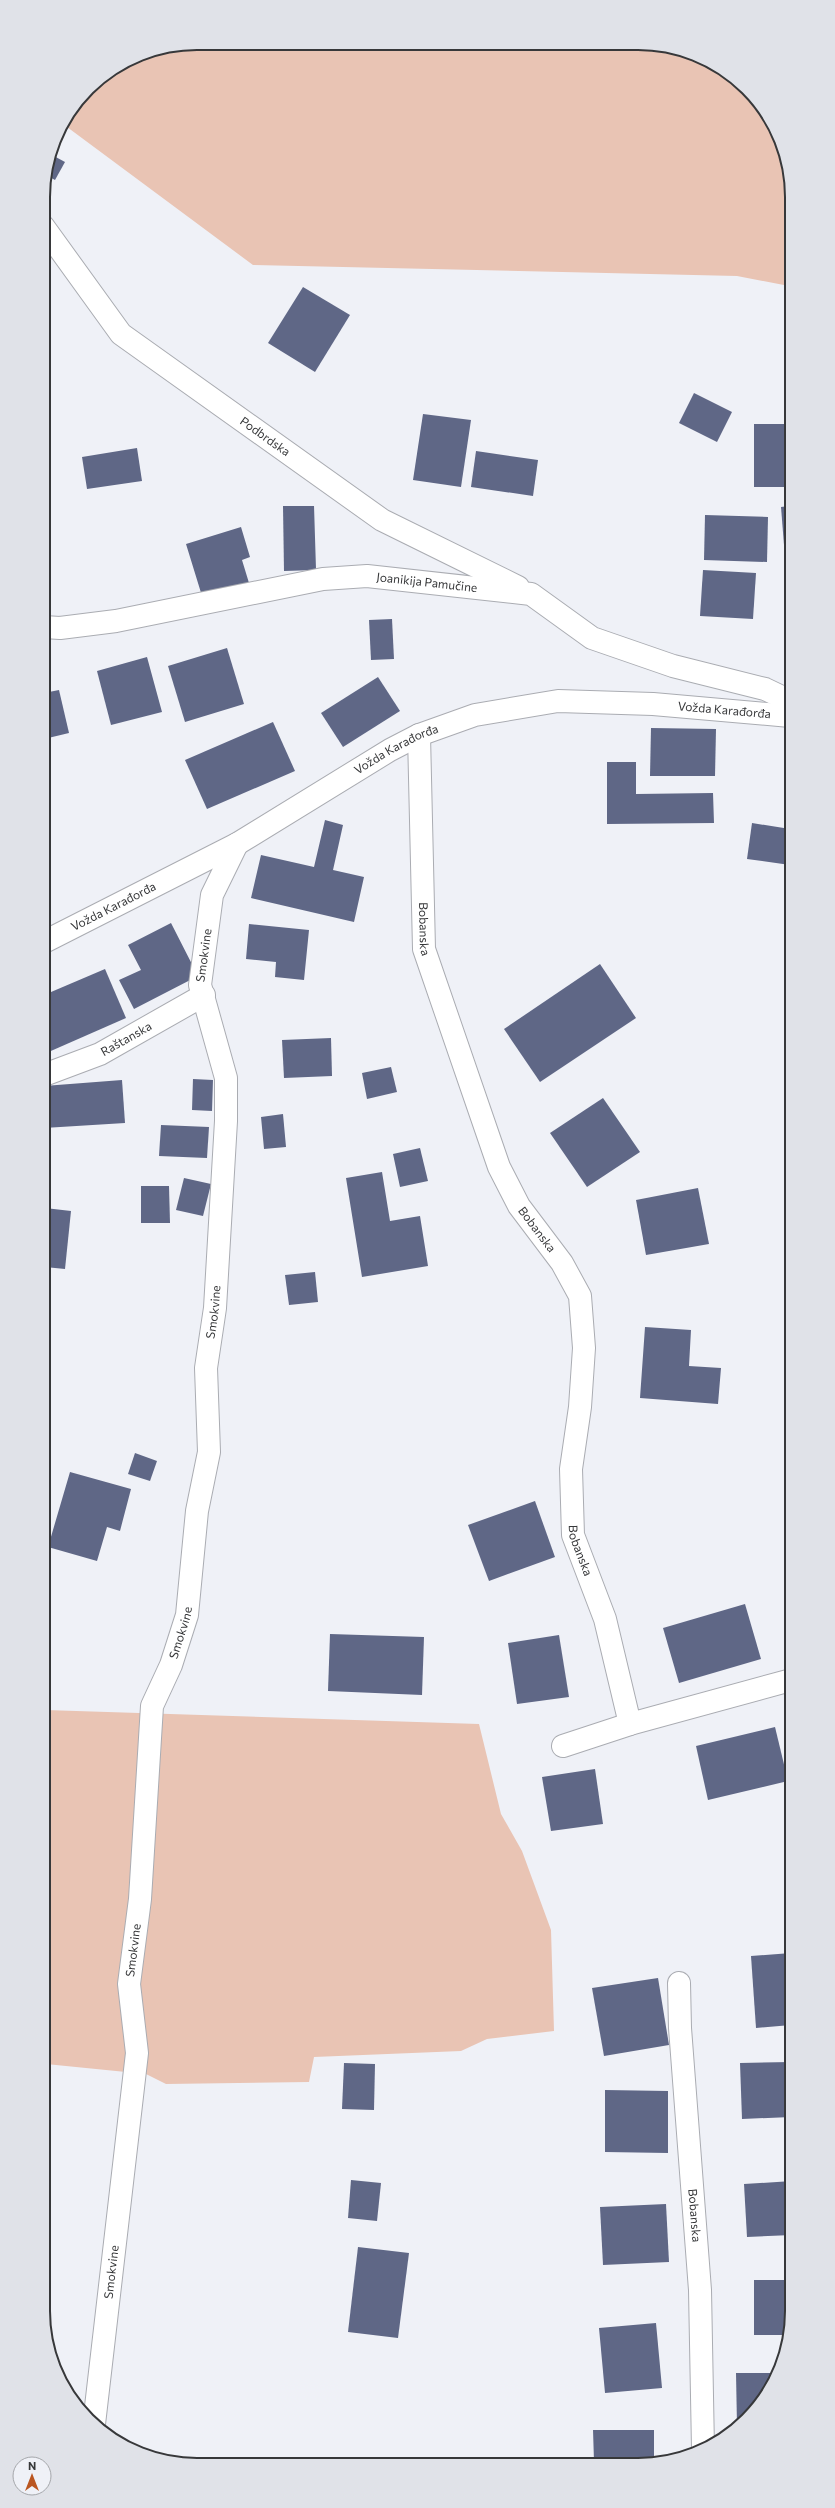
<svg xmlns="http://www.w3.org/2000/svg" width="835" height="2508" font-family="Commissioner,sans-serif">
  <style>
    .green { fill: #e9c4b4 }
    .building { fill: #5f6786 }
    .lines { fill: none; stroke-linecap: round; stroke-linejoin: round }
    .minor-casing { stroke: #aaacb2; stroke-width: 24 }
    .tertiary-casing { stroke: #aaacb2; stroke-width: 24 }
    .minor { stroke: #fff; stroke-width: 22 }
    .tertiary { stroke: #fff; stroke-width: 22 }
    .labels { text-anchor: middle; stroke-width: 4; stroke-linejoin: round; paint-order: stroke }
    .street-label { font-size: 12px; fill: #37383a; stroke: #eff1f7 }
    .rim { fill: none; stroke: #37383a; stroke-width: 2 }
  </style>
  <rect width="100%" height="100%" fill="#eff1f7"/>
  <!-- green -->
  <g class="green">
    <polygon points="197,43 668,46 715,64 747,88 776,129 789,167 789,286 737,276 253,265 63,124 95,81 138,55"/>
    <polygon points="45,1710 479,1724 501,1814 522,1851 551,1930 554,2031 487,2039 461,2051 314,2057 309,2082 166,2084 146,2074 46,2064"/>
  </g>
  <!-- building -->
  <g class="building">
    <polygon points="52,155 65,162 55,180 46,175"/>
    <polygon points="303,287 350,315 315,372 268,343"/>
    <polygon points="694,393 732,412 717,442 679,423"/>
    <polygon points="423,414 471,420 461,487 413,480"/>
    <rect x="754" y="424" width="35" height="63"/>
    <polygon points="137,448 142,481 87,489 82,457"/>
    <polygon points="476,451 538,460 533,496 471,487"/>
    <polygon points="283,506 314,506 316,570 284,571"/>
    <polygon points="789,506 790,544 784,545 781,507"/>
    <polygon points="705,515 768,517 767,562 704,560"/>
    <polygon points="241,527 250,557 242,560 249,583 202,596 186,544"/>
    <polygon points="703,570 756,573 753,619 700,616"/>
    <polygon points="392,619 394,659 371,660 369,620"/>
    <polygon points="227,648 244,704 185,722 168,666"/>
    <polygon points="147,657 162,712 111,725 97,671"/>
    <polygon points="378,677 400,711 343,747 321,713"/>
    <polygon points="59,690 69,733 44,739 44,693"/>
    <polygon points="273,722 295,771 207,809 185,760"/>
    <polygon points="651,728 716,729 715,776 650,776"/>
    <polygon points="607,762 636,762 636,794 713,793 714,823 607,824"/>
    <polygon points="325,820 343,825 333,870 364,877 354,922 251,898 261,855 314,867"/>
    <polygon points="752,823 790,829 790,865 747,859"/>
    <polygon points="171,923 198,976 134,1009 119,980 141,970 128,945"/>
    <polygon points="249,924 309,930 304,980 275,977 276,962 246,959"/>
    <polygon points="600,964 636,1018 540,1082 504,1029"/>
    <polygon points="105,969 126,1018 44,1054 44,995"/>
    <polygon points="331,1038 332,1076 284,1078 282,1040"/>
    <polygon points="391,1067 397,1092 367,1099 362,1073"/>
    <polygon points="193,1079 213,1080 212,1111 192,1110"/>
    <polygon points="122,1080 125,1123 44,1128 44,1086"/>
    <polygon points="603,1098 640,1152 587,1187 550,1133"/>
    <polygon points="283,1114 286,1147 264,1149 261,1117"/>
    <polygon points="161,1125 209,1127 207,1158 159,1156"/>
    <polygon points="420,1148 428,1181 400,1187 393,1154"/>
    <polygon points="382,1172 390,1221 420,1216 428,1266 362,1277 346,1178"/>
    <polygon points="184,1178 211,1184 203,1216 176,1210"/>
    <polygon points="787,1179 790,1179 790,1213 789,1213"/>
    <polygon points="141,1186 169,1186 170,1223 141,1223"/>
    <polygon points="698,1188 709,1244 646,1255 636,1200"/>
    <polygon points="45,1208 71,1211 65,1269 45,1267"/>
    <polygon points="315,1272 318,1302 289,1305 285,1275"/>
    <polygon points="645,1327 691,1330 689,1366 721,1368 718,1404 640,1398"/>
    <polygon points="135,1453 157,1461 150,1481 128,1474"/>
    <polygon points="70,1472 131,1489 120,1531 107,1527 97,1561 48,1547"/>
    <polygon points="535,1501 555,1557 489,1581 468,1525"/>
    <polygon points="745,1604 761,1659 679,1683 663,1628"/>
    <polygon points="330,1634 424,1637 422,1695 328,1691"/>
    <polygon points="559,1635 569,1697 517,1704 508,1643"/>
    <polygon points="775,1727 788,1781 708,1800 696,1746"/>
    <polygon points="595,1769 603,1824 551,1831 542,1777"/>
    <polygon points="791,1953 791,2025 756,2028 751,1956"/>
    <polygon points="658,1978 669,2045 604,2056 592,1988"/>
    <polygon points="791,2062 791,2117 742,2119 740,2063"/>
    <polygon points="344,2063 375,2064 374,2110 342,2109"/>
    <polygon points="605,2090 668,2091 668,2153 605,2152"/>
    <polygon points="351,2180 381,2183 377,2221 348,2218"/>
    <polygon points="792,2181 792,2235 747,2237 744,2184"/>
    <polygon points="666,2204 669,2262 603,2265 600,2207"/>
    <polygon points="358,2247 409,2253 398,2338 348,2332"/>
    <polygon points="754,2280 792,2280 792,2321 788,2335 754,2335"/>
    <polygon points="656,2323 662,2388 605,2393 599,2328"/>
    <polygon points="736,2373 778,2373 754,2412 737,2426"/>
    <polygon points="593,2430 654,2430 654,2462 594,2462"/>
  </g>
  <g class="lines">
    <!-- minor casing -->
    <g class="minor-casing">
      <g id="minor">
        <path id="s1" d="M43,226L121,334L382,520L518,587"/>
        <path id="s2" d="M44,627L60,628L116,621L323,579L367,576L531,594L592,638L673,666L765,689L790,701"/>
        <path id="s3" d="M419,735L424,949L499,1167L519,1206L562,1263L580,1296L584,1348L580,1407L571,1469L573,1535L605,1619L630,1724"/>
        <path id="s4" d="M44,1075L100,1054L204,995"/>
        <polyline points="563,1746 630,1724 791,1680"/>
        <path id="s5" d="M679,1983L680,2028L700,2290L703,2449"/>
        <path id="s6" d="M94,2424L137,2053L129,1984L140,1899L152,1706L171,1665L187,1615L197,1511L209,1452L206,1368L215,1308L226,1121V1078L200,985L212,895L237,844"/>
      </g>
    </g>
    <!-- tertiary casing -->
    <g class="tertiary-casing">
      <g id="tertiary">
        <path id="s7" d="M44,942L237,844L390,750L419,735L475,715L558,701L653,704L790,716"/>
      </g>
    </g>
    <!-- minor -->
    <use href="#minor" class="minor"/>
    <!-- tertiary -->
    <use href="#tertiary" class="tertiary"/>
  </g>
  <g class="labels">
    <!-- street labels -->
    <g class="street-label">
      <text dy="4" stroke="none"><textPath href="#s1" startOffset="310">Podbrdska</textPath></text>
      <text dy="4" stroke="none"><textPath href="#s2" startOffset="388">Joanikija Pamučine</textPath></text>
      <text dy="4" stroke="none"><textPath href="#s7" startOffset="739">Vožda Karađorđa</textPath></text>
      <text dy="4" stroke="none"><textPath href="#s7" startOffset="402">Vožda Karađorđa</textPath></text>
      <text dy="4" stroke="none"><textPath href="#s7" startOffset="78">Vožda Karađorđa</textPath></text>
      <text dy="4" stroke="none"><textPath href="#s3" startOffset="194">Bobanska</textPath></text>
      <text dy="4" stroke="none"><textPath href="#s6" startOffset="1486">Smokvine</textPath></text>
      <text dy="4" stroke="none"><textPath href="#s4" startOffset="90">Raštanska</textPath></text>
      <text dy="4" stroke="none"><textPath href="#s3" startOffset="518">Bobanska</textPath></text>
      <text dy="4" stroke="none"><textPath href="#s6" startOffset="1125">Smokvine</textPath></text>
      <text dy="4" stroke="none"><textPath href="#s3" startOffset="854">Bobanska</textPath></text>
      <text dy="4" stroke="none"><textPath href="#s6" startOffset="801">Smokvine</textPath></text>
      <text dy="4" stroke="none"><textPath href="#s6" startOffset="477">Smokvine</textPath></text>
      <text dy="4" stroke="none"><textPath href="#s5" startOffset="233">Bobanska</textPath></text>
      <text dy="4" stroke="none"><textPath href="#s6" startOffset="153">Smokvine</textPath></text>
    </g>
  </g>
  <!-- crop -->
  <path d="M0 0H835V2508H0ZM197 50H638A147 147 0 0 1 785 197V2311A147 147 0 0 1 638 2458H197A147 147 0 0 1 50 2311V197A147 147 0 0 1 197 50Z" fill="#e0e2e8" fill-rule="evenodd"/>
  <path class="rim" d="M197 50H638A147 147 0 0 1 785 197V2311A147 147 0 0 1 638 2458H197A147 147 0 0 1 50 2311V197A147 147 0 0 1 197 50Z"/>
  <!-- north arrow -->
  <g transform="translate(32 2476)"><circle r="19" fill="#eff1f7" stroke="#a5a7ab"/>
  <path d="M0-3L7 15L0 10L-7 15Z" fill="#ba5621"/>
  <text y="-6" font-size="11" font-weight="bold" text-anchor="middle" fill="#37383a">N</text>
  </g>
</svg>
